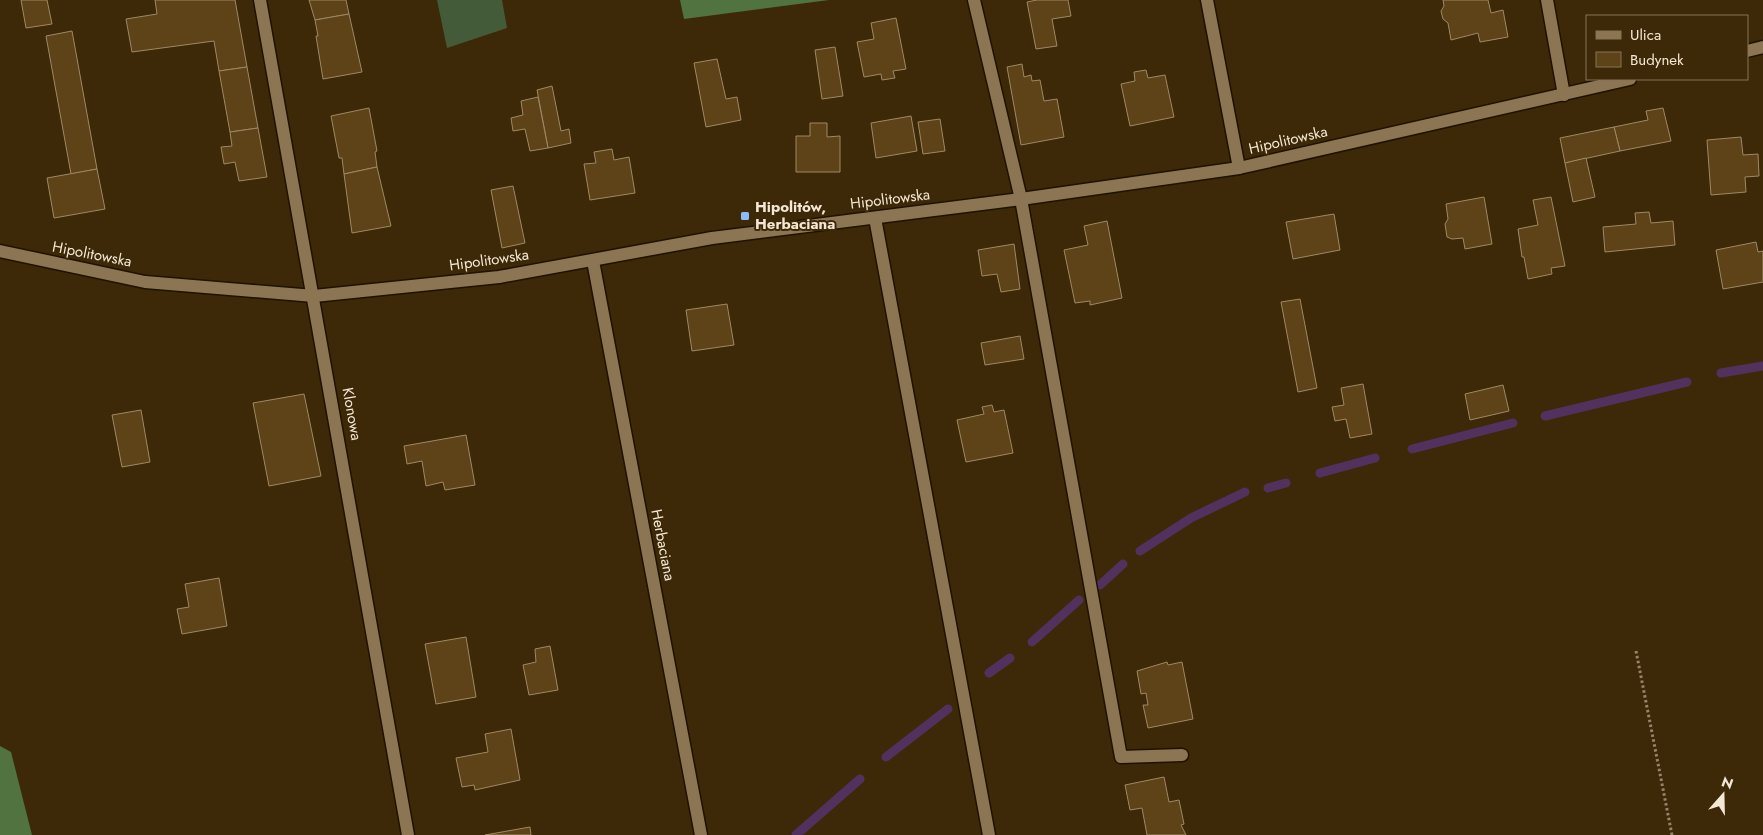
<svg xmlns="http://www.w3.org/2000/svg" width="1763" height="835" font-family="Jost,sans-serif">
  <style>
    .green { fill: #435b38 }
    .forest { fill: #507340 }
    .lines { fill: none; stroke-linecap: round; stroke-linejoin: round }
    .stream { stroke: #53315f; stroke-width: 9 }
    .building { fill: #5d4317; stroke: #9f8866 }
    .service-casing { stroke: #201200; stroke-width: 15 }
    .minor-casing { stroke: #201200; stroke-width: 15 }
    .path { stroke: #96856b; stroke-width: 3; stroke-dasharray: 2.5 2.5; stroke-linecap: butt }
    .service { stroke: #8b7553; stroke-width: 12 }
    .minor { stroke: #8b7553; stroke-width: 12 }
    .poi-dot { fill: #8abafc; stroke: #3d2907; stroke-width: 2 }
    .labels { text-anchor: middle; stroke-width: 4; stroke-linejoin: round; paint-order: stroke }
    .street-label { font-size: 15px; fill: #f4e7d5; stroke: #3d2907 }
    .poi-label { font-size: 15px; font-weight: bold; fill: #f4e7d5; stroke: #3d2907; text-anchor: start }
  </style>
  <rect width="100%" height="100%" fill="#3d2907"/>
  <!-- green -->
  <polygon class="green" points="437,0 502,0 507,28 447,48"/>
  <!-- forest -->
  <g class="forest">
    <polygon points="680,0 829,0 684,19"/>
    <polygon points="0,746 11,752 32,835 0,835"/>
  </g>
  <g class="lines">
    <!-- stream -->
    <g class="stream">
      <polyline points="1721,373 1763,366"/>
      <polyline points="1545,416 1687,382"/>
      <polyline points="1412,449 1513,423"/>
      <polyline points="1320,473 1375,458"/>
      <polyline points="1268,488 1286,483"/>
      <polyline points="1140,551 1191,518 1245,492"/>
      <polyline points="1100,585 1123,564"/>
      <polyline points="1032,642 1079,600"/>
      <polyline points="989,673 1010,658"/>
      <polyline points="886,757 948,709"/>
      <polyline points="796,835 860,779"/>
    </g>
  </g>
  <!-- building -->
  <g class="building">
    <polygon points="21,0 47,0 52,24 26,28"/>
    <polygon points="155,0 235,0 247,67 219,71 214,41 132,52 126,19 157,14"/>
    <polygon points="309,0 346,0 349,14 315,20"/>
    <polygon points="1037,0 1068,0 1071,16 1052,19 1057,46 1036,49 1027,2"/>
    <polygon points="1443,0 1488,0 1491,13 1503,10 1508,37 1480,42 1478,33 1451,40 1448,23 1443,19 1441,11 1444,6"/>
    <polygon points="349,14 362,72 323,79 316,36 318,36 315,20"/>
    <polygon points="896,18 906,69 893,71 895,78 882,80 881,74 864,77 857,42 874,39 871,23"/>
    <polygon points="72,31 97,169 71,174 46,36"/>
    <polygon points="835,47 843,96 822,99 815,50"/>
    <polygon points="717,59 726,99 737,97 741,120 706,127 694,63"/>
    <polygon points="1022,64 1024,77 1031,75 1032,81 1040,80 1044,101 1057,99 1064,137 1021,145 1007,67"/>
    <polygon points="247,67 258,128 230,132 219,71"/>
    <polygon points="1146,70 1148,78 1165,75 1174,117 1130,126 1121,84 1135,81 1134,72"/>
    <polygon points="552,86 561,131 569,129 571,143 548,148 537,90"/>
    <polygon points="538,97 548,148 530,151 525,129 513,131 511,118 523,115 521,101"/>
    <polygon points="369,108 377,151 375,152 377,167 344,174 342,158 339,158 331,116"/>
    <polygon points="1663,108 1671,141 1620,151 1614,127 1648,120 1646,111"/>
    <polygon points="911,116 917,151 876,158 871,123"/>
    <polygon points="940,119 945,151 923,154 918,122"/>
    <polygon points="810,123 827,123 827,137 840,136 840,172 796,172 796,136 810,136"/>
    <polygon points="1614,127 1620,151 1565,163 1560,138"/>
    <polygon points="258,128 267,177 239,181 235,162 224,164 221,147 232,146 230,132"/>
    <polygon points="1741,137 1743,155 1758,154 1759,176 1745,177 1746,192 1711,195 1707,140"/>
    <polygon points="612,149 614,160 629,157 635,193 590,200 584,164 596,163 594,152"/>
    <polygon points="1586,158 1595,197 1573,202 1565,163"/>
    <polygon points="377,167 391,226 352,233 344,174"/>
    <polygon points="97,169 105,209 54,218 47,178"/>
    <polygon points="513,186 525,243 502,248 491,190"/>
    <polygon points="1484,197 1492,244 1465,249 1463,238 1452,239 1447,237 1445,224 1448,219 1446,204"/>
    <polygon points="1551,197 1565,266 1551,268 1552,274 1528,279 1524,257 1522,257 1518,229 1538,225 1533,200"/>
    <polygon points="1649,212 1651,223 1673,221 1675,245 1605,252 1603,227 1636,224 1635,213"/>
    <polygon points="1334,214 1340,250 1293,259 1286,222"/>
    <polygon points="1107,221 1122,298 1090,305 1090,301 1075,303 1064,250 1088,245 1084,226"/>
    <polygon points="1756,242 1758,252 1763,251 1763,282 1723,289 1716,250"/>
    <polygon points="1014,244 1020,289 1001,292 997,274 982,276 978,250"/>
    <polygon points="1300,299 1317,388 1298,392 1281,302"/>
    <polygon points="727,304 734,345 692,351 686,310"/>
    <polygon points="1020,336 1024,359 985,365 981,343"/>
    <polygon points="1363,384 1372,434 1350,438 1346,419 1335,421 1332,407 1344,405 1341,388"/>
    <polygon points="1503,385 1509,411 1470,420 1465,394"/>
    <polygon points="304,394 321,476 269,486 253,403"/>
    <polygon points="992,405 994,412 1004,410 1013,453 966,462 957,420 984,414 982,407"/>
    <polygon points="141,410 150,462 122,467 112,415"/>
    <polygon points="466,435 475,485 445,490 443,482 426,486 422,461 407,464 404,446"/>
    <polygon points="219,578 227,626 182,634 177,609 189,607 185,584"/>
    <polygon points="466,637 476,697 436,704 425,644"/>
    <polygon points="550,646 558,690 529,695 523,665 536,662 535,649"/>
    <polygon points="1167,662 1168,665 1182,662 1193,719 1148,728 1143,705 1148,705 1146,693 1141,694 1137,671"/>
    <polygon points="511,729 520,780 475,790 474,785 462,787 456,758 488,752 485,734"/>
    <polygon points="1164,777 1169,802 1179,800 1184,824 1181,825 1186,835 1147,835 1142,808 1130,810 1125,785"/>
    <polygon points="530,827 531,835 485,835"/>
  </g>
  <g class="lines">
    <!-- service casing -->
    <g class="service-casing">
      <g id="service">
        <polyline points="974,0 1021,199 1121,757 1182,755"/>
        <polyline points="1207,0 1239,168"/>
        <polyline points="1547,0 1564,95"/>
        <polyline points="875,218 989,835"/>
      </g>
    </g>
    <!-- minor casing -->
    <g class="minor-casing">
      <g id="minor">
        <polyline points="260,0 408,835"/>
        <polyline points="1747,51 1763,47"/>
        <polyline points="0,251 145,282 314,296 499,277 712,238 1021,199 1239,168 1630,79"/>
        <polyline points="593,261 701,835"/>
      </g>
    </g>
    <!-- path -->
    <polyline class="path" points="1636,651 1672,835"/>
    <!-- service -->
    <use href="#service" class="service"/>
    <!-- minor -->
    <use href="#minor" class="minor"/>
  </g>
  <!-- markers -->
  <rect class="poi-dot" x="740" y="211" width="10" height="10" rx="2.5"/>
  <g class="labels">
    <!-- street labels -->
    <g class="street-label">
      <text transform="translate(1288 140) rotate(-13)" y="5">Hipolitowska</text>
      <text transform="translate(890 199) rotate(-7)" y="5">Hipolitowska</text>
      <text transform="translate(92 254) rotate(11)" y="5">Hipolitowska</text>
      <text transform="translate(489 260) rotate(-8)" y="5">Hipolitowska</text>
      <text transform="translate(352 414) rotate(80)" y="5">Klonowa</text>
      <text transform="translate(663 545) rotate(79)" y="5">Herbaciana</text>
    </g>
    <!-- poi labels -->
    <g class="poi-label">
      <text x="755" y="212">Hipolitów,<tspan x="755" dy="17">Herbaciana</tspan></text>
    </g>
  </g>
  <!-- legend -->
  <rect x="1586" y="15" width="162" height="65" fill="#3d2907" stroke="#867559"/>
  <rect x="1596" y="31" width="25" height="8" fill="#8b7553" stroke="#867559"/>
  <text x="1630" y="40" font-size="15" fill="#f4e7d5">Ulica</text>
  <rect x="1596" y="52" width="25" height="15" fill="#5d4317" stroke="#867559"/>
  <text x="1630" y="65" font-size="15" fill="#f4e7d5">Budynek</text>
  <!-- north arrow -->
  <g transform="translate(1723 795) rotate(20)" stroke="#3d2907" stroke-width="4" paint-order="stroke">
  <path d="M0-4L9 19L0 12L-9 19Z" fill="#f4e7d5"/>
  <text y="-8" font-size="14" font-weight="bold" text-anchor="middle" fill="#f4e7d5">N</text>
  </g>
</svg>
